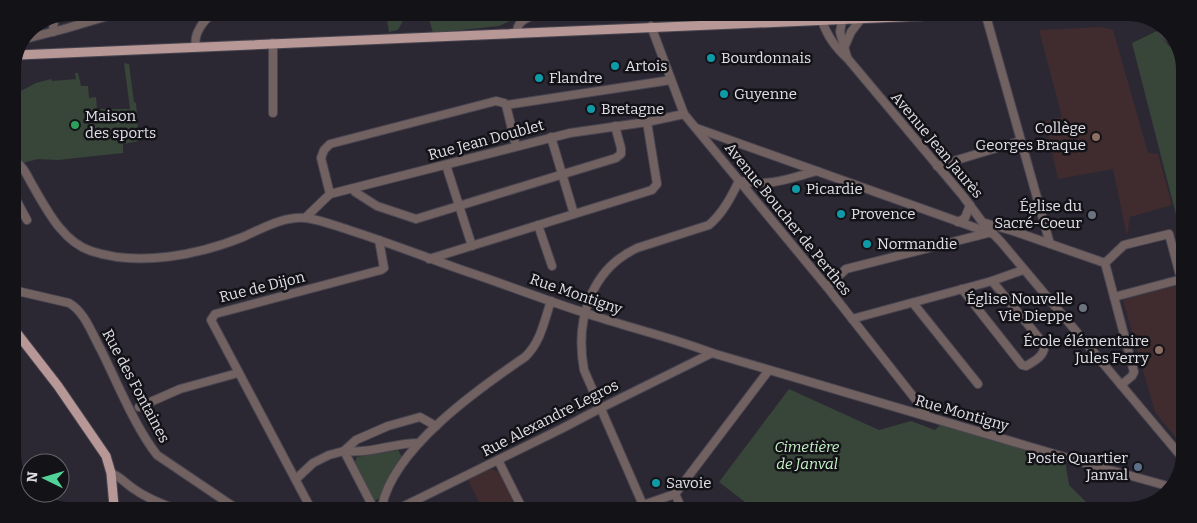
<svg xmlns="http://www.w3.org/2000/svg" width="1197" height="523" font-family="Bitter,serif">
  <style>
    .education { fill: #402c2e }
    .green { fill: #384539 }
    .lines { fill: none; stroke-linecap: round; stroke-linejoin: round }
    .minor-casing { stroke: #484550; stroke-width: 10 }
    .major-casing { stroke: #484550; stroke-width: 11 }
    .minor { stroke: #716161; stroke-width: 8 }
    .major { stroke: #b79896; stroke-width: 9 }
    .culture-dot { fill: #0f9aa8; stroke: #131217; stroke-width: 2 }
    .leisure-dot { fill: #2e9e5b; stroke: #131217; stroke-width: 2 }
    .education-dot { fill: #8d6e63; stroke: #131217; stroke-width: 2 }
    .worship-dot { fill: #6b7280; stroke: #131217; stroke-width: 2 }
    .service-dot { fill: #5c6f8a; stroke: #131217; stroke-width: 2 }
    .labels { text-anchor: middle; stroke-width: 5; stroke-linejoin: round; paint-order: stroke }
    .poi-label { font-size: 15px; fill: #e1e0e7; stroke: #131217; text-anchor: start }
    .street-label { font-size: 15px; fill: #e1e0e7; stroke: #131217 }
    .park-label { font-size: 15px; font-style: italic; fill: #c5f2c6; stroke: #131217 }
  </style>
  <rect width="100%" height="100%" fill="#2b2833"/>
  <!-- education -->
  <g class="education">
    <polygon points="1102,27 1113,30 1148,153 1158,154 1172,205 1130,217 1127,236 1113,169 1058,179 1045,121 1062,117 1039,30"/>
    <polygon points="1182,284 1182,285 1180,443 1155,412 1123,300"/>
    <polygon points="490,469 499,472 516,508 467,508 479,502 468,480"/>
  </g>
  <!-- green -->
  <g class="green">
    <polygon points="386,14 419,14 405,17 398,30 389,32"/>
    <polygon points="420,14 525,14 499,26 433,33 429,19"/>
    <polygon points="1157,31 1168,45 1180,53 1184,65 1183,242 1132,43"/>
    <polygon points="124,63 129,64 134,102 136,103 139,141 123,144 123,153 58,160 38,159 23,163 13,155 13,95 36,83 51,79 52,81 76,79 75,73 78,73 81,86 88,86 89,98 96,97 97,109 130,109"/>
    <polygon points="789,389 879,430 911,421 935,430 940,425 1065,460 1069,485 1094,510 754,509 719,482"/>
    <polygon points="398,450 402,457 390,474 380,498 374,501 354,464 357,457"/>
  </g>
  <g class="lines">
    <!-- minor casing -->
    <g class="minor-casing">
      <g id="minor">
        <polyline points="843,16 840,32 847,57"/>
        <polyline points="986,16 1050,244"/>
        <path d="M822,21C828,37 835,47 848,59L963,196L983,223L1002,243L1180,455"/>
        <polyline points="1159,24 1164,32 1178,46"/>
        <polyline points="651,26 684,114 827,287 916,400 927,416"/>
        <polyline points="53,32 54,19"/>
        <path d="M517,32C517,20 528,18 537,14"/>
        <polyline points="25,39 64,29 118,13"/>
        <polyline points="273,43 273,113"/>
        <path d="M196,46C193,34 204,19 214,13"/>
        <polyline points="844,48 851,32 861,19"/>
        <polyline points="506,105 671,80"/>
        <polyline points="696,128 993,234"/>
        <polyline points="551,137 574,214"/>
        <path d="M13,159C25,168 26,174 33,186C47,210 63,242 91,251C139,267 198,255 243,237C263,228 284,216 306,218C322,220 339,227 355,232C392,244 428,258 465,271C510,286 555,304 601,318C638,330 676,339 712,353L1085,463L1171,487"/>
        <polyline points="446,165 472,246"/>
        <polyline points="937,166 1020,141"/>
        <path d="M739,181C770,187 787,179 817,171"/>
        <polyline points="354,188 355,192 377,206 416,219 616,158 621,154 621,148 615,126"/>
        <polyline points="13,194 27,220"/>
        <polyline points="330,194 321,158 324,150 330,144 496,101 504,103 506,105 516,146"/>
        <polyline points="305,218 330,194 570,133 647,122 684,114"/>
        <polyline points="958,222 965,218 970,205"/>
        <polyline points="985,223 1013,231 1105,263"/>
        <polyline points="538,225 552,266"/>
        <polyline points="429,259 652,190 657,184 647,122"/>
        <polyline points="1105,263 1134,372 1132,376 1121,385"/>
        <polyline points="1105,263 1124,245 1169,234 1181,279"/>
        <polyline points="827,287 846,269 988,233"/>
        <path d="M962,289L1022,365L1026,366C1035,361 1046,355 1044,344L992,281"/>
        <path d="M13,290L69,303C85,312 92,334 101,350C117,382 135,427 157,455L234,507"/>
        <polyline points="1114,297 1182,279"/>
        <polyline points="913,303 978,384"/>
        <polyline points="852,319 992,281 1023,270"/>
        <polyline points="139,407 180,389 238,373"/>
        <path d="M344,451C370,454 393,443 419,443"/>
        <polyline points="344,451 373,507"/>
        <polyline points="498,460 522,508"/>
        <path d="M111,473C121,477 126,484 134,489C145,497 157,502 170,507"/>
        <polyline points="296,479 313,463 329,455 344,451 356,440 388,426 420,417 436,426"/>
        <polyline points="675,494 682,509"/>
        <path d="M382,506C394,448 478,389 525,357C541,342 544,321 551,301"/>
        <polyline points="644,506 643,505 675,494 769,370"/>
        <polyline points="310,507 211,320 215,314 381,270 384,268 379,240"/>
        <polyline points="400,508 561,429 601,408 712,353"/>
        <path d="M655,509L643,505L584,370C575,321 590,270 637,248L709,225C723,213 731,197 739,181"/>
      </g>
    </g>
    <!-- major casing -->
    <g class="major-casing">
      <g id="major">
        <polyline points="18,55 922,16"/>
        <polyline points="13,328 58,386 106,456 111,473 114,506"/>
      </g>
    </g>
    <!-- minor -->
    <use href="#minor" class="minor"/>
    <!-- major -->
    <use href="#major" class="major"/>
  </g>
  <!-- markers -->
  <g class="culture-dot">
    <circle cx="711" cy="58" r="5"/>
    <circle cx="615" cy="66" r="5"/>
    <circle cx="539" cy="78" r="5"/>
    <circle cx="724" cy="94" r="5"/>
    <circle cx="591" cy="109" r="5"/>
    <circle cx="796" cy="189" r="5"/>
    <circle cx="841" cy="214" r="5"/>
    <circle cx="867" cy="244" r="5"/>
    <circle cx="656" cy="483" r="5"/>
  </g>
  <circle class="leisure-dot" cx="75" cy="125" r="5"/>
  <g class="education-dot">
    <circle cx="1096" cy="137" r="5"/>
    <circle cx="1159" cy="350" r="5"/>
  </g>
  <g class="worship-dot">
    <circle cx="1092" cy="215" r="5"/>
    <circle cx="1083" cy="308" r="5"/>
  </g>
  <circle class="service-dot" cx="1138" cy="467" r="5"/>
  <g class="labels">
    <!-- poi labels -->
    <g class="poi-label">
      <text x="721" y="63">Bourdonnais</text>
      <text x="625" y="71">Artois</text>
      <text x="549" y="83">Flandre</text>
      <text x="734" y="99">Guyenne</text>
      <text x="601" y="114">Bretagne</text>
      <text x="85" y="121">Maison<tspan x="85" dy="17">des sports</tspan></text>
      <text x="1086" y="133" text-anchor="end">Collège<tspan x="1086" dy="17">Georges Braque</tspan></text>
      <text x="806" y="194">Picardie</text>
      <text x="1082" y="211" text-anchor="end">Église du<tspan x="1082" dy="17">Sacré-Coeur</tspan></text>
      <text x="851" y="219">Provence</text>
      <text x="877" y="249">Normandie</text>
      <text x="1073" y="304" text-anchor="end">Église Nouvelle<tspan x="1073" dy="17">Vie Dieppe</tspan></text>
      <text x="1149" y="346" text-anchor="end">École élémentaire<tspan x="1149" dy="17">Jules Ferry</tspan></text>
      <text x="1128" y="463" text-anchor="end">Poste Quartier<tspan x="1128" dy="17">Janval</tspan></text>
      <text x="666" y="488">Savoie</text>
    </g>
    <!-- street labels -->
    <g class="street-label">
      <text transform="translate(486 140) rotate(-15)" y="5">Rue Jean Doublet</text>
      <text transform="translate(937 145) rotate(50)" y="5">Avenue Jean Jaurès</text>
      <text transform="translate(788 219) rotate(51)" y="5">Avenue Boucher de Perthes</text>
      <text transform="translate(262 287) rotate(-14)" y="5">Rue de Dijon</text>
      <text transform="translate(576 294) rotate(19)" y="5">Rue Montigny</text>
      <text transform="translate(136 386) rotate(62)" y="5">Rue des Fontaines</text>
      <text transform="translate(962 413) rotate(16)" y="5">Rue Montigny</text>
      <text transform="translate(550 418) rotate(-27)" y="5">Rue Alexandre Legros</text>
    </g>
    <!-- park labels -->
    <g class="park-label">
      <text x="807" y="452">Cimetière<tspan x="807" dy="17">de Janval</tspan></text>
    </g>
  </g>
  <!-- crop -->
  <path d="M0 0H1197V523H0ZM69 21H1128A48 48 0 0 1 1176 69V454A48 48 0 0 1 1128 502H69A48 48 0 0 1 21 454V69A48 48 0 0 1 69 21Z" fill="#131217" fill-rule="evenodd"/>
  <!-- north arrow -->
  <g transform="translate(45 478) rotate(275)"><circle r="24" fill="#131217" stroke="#65646a"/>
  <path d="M0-4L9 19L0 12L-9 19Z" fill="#51d398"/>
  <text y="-8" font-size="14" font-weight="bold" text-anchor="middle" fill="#e1e0e7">N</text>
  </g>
</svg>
